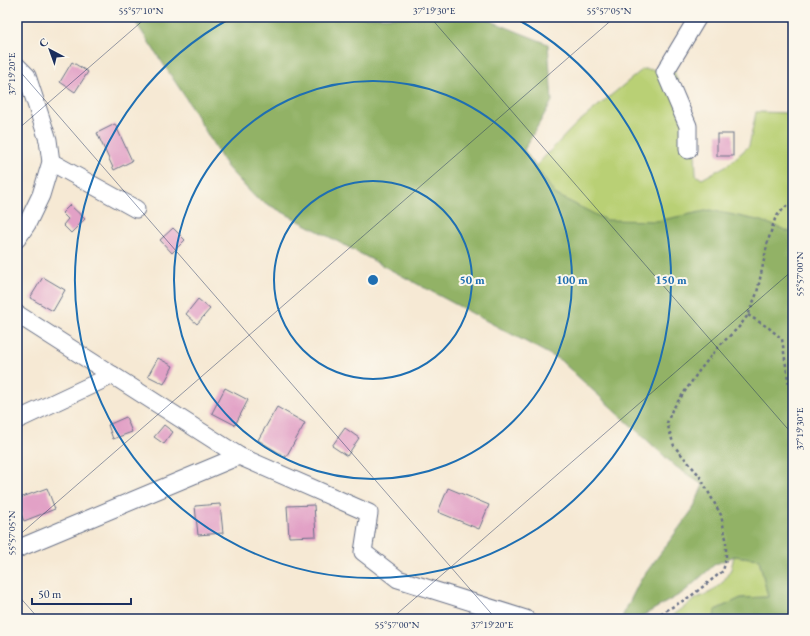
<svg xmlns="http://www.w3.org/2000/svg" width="810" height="636" font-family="'EB Garamond',serif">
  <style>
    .green { fill: #b9d074; stroke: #6a8069 }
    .forest { fill: #92b266; stroke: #567062 }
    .building { fill: #e2a1c6 }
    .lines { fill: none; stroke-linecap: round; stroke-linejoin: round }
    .minor-casing { stroke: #687087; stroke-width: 19 }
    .path { stroke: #687087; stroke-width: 2.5; stroke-dasharray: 3 3; stroke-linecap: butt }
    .minor { stroke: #fff; stroke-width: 17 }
    .ticks { fill: none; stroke: #1b2f5e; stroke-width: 1; stroke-opacity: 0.45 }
    .ring { fill: none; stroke: #1f6fb2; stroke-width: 2 }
    .centre { fill: #1f6fb2; stroke: #fbf7ec; stroke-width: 2 }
    .ring-label { font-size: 12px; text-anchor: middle; font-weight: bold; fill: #1f6fb2; stroke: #fbf7ec; stroke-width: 4; stroke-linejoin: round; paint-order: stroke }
    .neatline { fill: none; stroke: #1b2f5e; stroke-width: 1.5 }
    .ticks-label { font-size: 10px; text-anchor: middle; fill: #1b2f5e }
  </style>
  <rect width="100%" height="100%" fill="#fbf7ec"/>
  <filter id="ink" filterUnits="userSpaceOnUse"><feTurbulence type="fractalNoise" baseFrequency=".025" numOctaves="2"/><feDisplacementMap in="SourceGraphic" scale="8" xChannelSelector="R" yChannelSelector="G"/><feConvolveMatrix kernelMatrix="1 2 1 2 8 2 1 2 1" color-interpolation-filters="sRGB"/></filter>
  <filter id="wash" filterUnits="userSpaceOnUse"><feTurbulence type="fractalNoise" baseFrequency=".012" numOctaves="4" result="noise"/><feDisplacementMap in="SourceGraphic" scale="16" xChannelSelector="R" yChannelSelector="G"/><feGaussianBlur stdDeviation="0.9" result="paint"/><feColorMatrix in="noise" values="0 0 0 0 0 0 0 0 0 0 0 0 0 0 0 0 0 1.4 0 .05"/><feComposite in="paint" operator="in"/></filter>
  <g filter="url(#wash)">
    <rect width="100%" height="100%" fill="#f6e9d4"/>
    <!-- green -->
    <g class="green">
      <polygon points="643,69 674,71 694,126 696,175 702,179 729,164 749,146 756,112 793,113 793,473 510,193 575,125"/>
      <polygon points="734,556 759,559 768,597 741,598 715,610 714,619 668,619 697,598 711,592 723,582 731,569"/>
    </g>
    <!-- forest -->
    <polygon class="forest" points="132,17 481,17 548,44 552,101 524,150 555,194 606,220 657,221 710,210 762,221 793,233 793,619 714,619 715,610 741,598 768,597 759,559 734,556 714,565 684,592 637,619 621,619 640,581 693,509 703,485 675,466 560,360 256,198 227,167 184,95"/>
    <g id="blocks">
      <!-- building -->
      <g class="building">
        <polygon points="72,62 88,72 75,92 60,82"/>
        <polygon points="115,124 132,161 114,170 97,133"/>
        <rect x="717" y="134" width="16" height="22"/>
        <polygon points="70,205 85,219 71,233 63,225 68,219 62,213"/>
        <polygon points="173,228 185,240 172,253 160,240"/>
        <polygon points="43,277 65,290 53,311 30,298"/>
        <polygon points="198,299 210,309 197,324 186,314"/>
        <polygon points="158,358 173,366 164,384 148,376"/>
        <polygon points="225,388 248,400 235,425 212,413"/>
        <polygon points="277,407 305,423 286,457 258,440"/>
        <polygon points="126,417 132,432 113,439 108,425"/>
        <polygon points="164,425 173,432 164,444 154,437"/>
        <polygon points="345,428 359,438 347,456 332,446"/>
        <polygon points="47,488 55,509 24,521 17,504 17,499"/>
        <polygon points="448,488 489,505 479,529 438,512"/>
        <polygon points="220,504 223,533 198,535 195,506"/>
        <polygon points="314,505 316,536 289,537 287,506"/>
      </g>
    </g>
  </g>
  <g filter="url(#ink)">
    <use href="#blocks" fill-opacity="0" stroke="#687087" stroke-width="1"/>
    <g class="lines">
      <!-- minor casing -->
      <g class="minor-casing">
        <g id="minor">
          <polyline points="17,66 27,76 48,140 51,162 41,195 27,224 17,239"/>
          <polyline points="688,150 688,126 665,72 698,17"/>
          <polyline points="51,162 136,209"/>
          <polyline points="17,314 239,456 369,513 363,552 398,579 526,619"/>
          <polyline points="17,420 113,375"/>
          <polyline points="17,549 239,456"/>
        </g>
      </g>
      <!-- path -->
      <g class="path">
        <polyline points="748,315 769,328 782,339 789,386 793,393"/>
        <polyline points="650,619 655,617 691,596 723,571 726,559 726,539 721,515 699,475 674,446 667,423 672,410 699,371 719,346 739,327 748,315 757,293 768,241 775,219 779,213 789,204 793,202"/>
      </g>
      <!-- minor -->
      <use href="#minor" class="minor"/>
    </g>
  </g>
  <!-- ticks -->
  <path class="ticks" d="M430,17L793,435M17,68L496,619M17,130L147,17M17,537L615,17M17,594L39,619M391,619L793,270"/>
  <!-- distance rings -->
  <g class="ring">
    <circle cx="373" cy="280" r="99"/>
    <circle cx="373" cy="280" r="199"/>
    <path d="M515 18A298 298 0 1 1 231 18"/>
  </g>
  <circle cx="373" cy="280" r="6" class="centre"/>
  <g class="ring-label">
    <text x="472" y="284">50 m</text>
    <text x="572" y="284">100 m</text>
    <text x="671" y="284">150 m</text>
  </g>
  <!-- margin -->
  <rect width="810" height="636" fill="none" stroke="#fbf7ec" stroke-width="44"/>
  <!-- north arrow -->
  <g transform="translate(50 50) rotate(319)" stroke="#fbf7ec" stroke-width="3" paint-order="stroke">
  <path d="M0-3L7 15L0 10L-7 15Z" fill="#1b2f5e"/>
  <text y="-6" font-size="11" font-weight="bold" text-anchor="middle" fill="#1b2f5e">С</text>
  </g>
  <!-- scale -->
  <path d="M32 598v6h99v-6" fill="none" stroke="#1b2f5e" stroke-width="2"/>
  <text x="38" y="598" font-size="12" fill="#1b2f5e" stroke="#fbf7ec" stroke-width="3" paint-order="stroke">50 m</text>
  <rect x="22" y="22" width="766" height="592" class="neatline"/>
  <g class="ticks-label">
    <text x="141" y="14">55°57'10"N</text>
    <text x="434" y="14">37°19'30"E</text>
    <text x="609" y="14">55°57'05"N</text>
    <text transform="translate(11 74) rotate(-90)" y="4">37°19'20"E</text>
    <text transform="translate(799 274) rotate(-90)" y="4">55°57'00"N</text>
    <text transform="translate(799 429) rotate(-90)" y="4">37°19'30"E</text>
    <text transform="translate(11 533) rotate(-90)" y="4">55°57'05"N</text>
    <text x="397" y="628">55°57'00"N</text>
    <text x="492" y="628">37°19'20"E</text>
  </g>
</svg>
